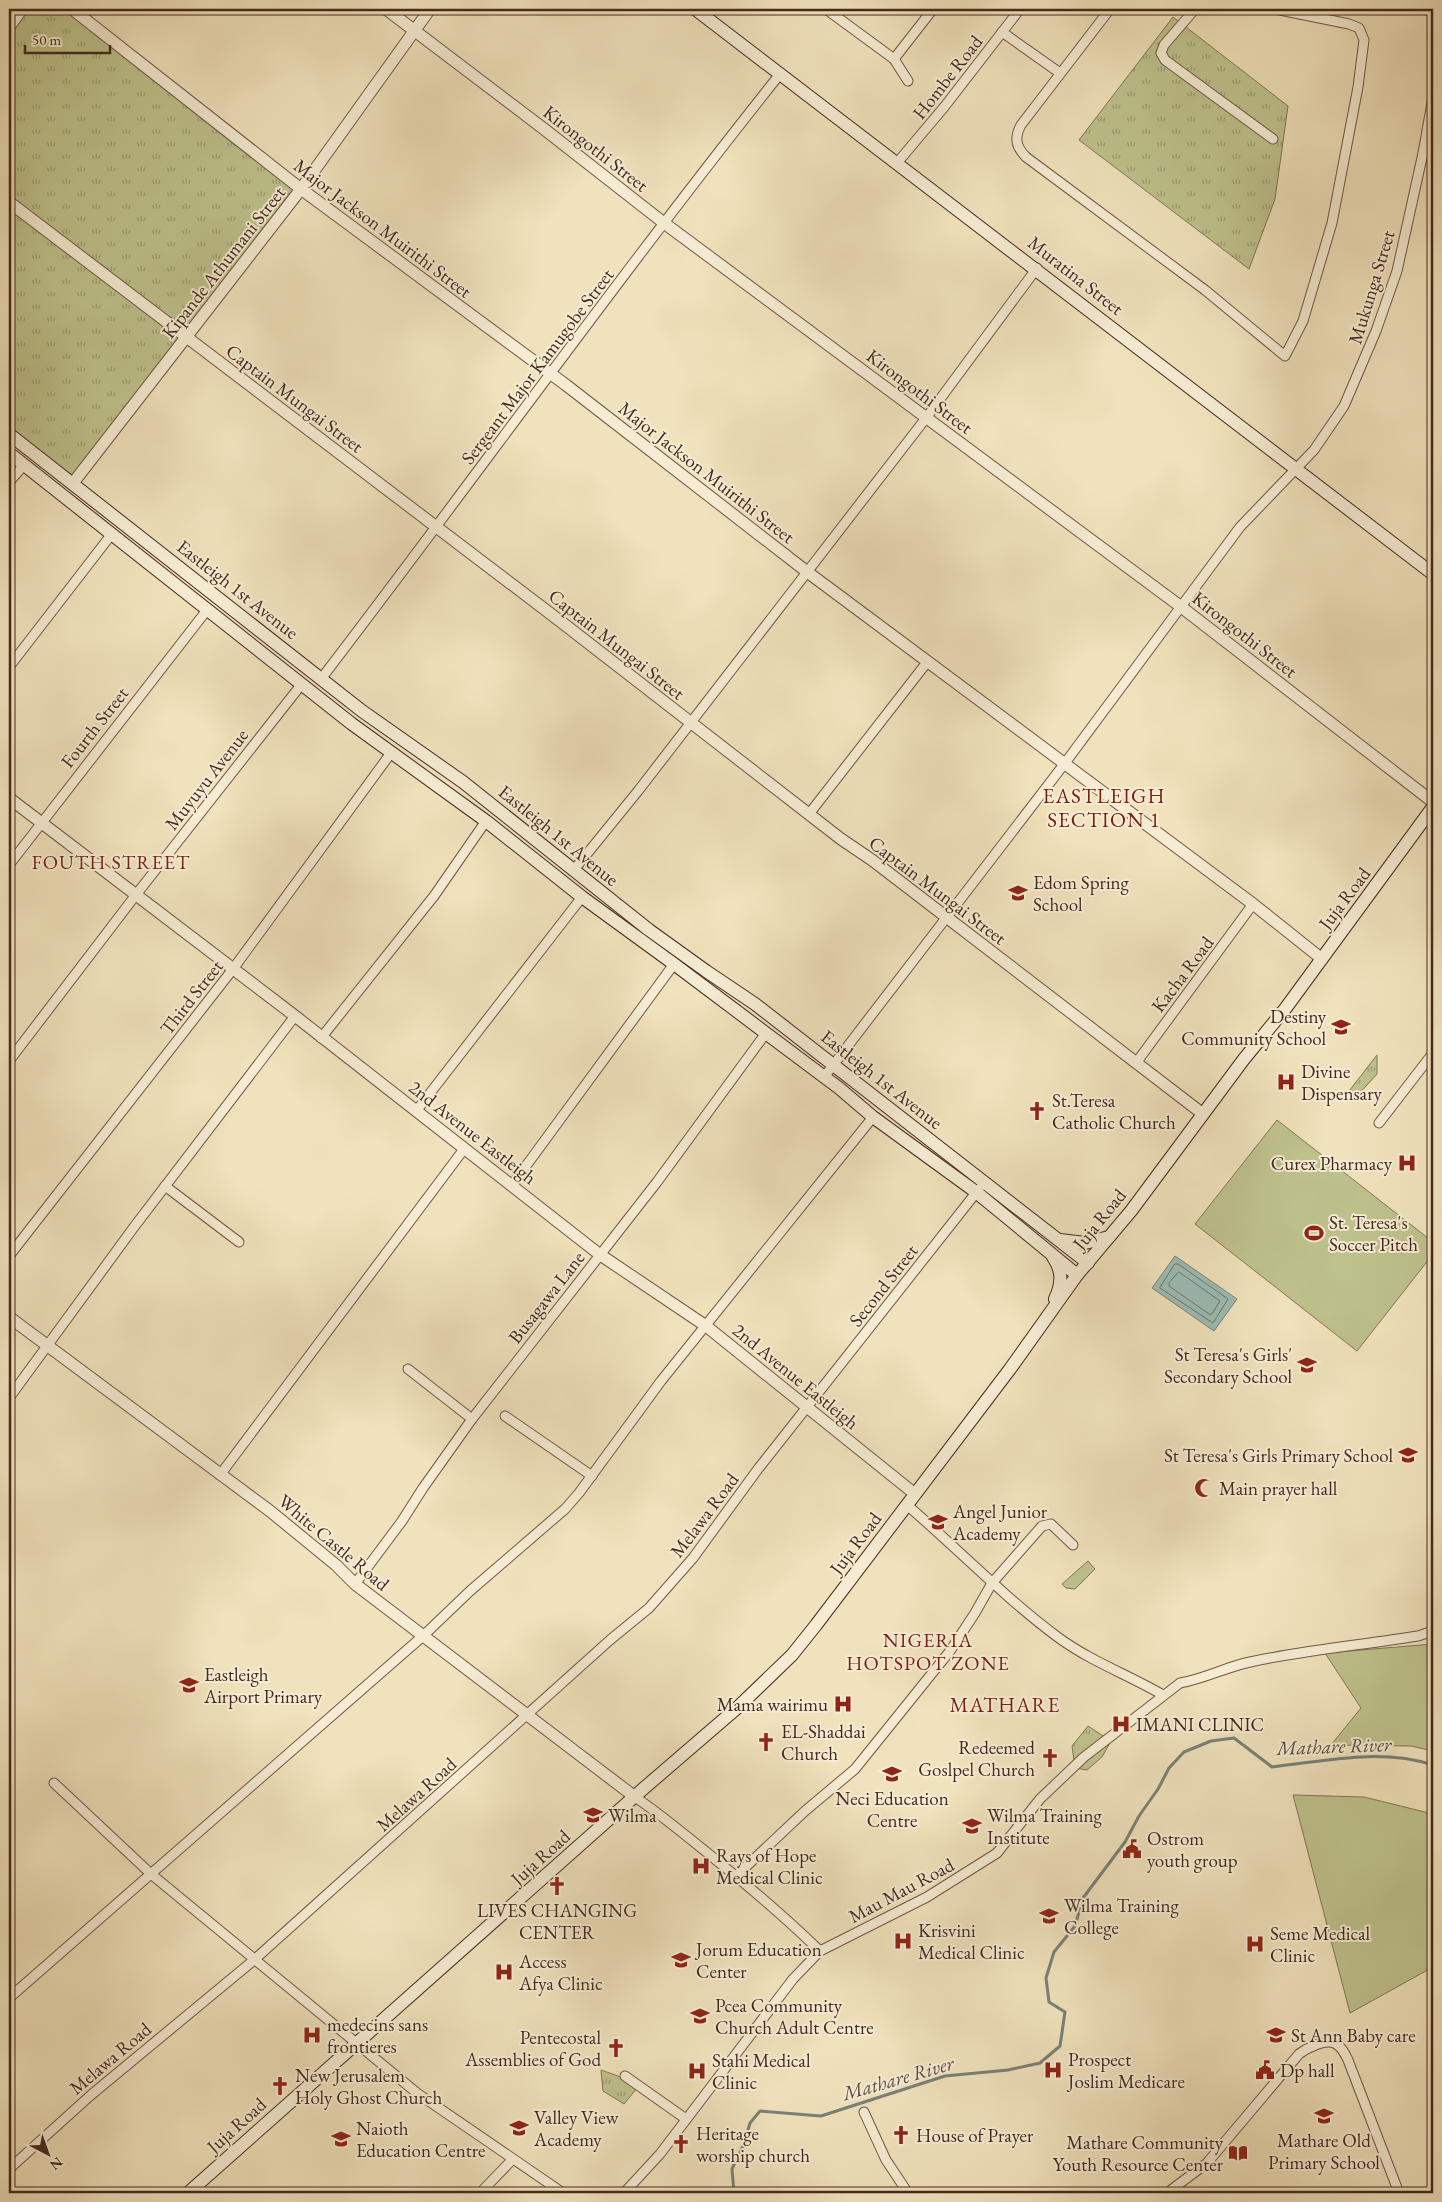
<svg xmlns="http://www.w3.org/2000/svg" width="1442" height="2202" font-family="'EB Garamond',serif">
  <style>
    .grass { fill: #bec28d; stroke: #827656 }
    .park { fill: url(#park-tufts); stroke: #827656 }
    .water { fill: #9bbdb5; stroke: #798279 }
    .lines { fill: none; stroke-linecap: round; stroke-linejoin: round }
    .shore { stroke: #70736a; stroke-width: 1 }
    .stream { stroke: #798279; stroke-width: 3 }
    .minor-casing { stroke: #705746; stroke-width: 11 }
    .tertiary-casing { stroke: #705746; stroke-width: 13 }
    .secondary-casing { stroke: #45291f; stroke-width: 14 }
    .minor { stroke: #f5ecd3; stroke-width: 9 }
    .tertiary { stroke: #f5ecd3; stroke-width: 11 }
    .secondary { stroke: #f5ecd3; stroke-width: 12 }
    .labels { text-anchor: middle; stroke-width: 4; stroke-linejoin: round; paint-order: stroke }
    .street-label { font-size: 19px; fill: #45291f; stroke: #f5ecd3 }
    .poi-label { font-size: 19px; fill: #45291f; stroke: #f5ecd3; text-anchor: start }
    .neighbourhood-label { font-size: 20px; letter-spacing: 1px; fill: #7a1f14; stroke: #f5ecd3 }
    .water-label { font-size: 20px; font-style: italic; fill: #5a4e44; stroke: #f5ecd3 }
    .quarter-label { font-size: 21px; letter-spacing: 1px; fill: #7a1f14; stroke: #f5ecd3 }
  </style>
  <defs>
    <pattern id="park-tufts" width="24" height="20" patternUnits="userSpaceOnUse" patternTransform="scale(1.25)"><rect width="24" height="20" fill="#bec28d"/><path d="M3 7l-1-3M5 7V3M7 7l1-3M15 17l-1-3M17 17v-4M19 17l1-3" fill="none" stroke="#9c9e73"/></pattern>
  </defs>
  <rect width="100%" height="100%" fill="#f0e2bc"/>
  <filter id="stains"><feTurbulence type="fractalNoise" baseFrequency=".004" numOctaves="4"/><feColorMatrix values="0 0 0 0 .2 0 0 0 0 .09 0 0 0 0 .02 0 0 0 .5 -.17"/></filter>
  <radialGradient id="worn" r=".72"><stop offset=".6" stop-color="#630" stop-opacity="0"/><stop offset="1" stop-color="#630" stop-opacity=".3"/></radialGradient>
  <!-- grass -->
  <g class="grass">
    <polygon points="1277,1120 1433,1242 1433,1254 1357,1351 1195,1224"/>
    <polygon points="1433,1644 1433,1751 1411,1746 1331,1745 1361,1708 1325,1653"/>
    <polygon points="1293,1795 1364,1797 1433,1814 1433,1967 1350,2013"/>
  </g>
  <!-- park -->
  <g class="park">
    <polygon points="9,9 72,9 301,189 73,483 9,434"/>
    <polygon points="1173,17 1288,106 1275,199 1249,269 1079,140"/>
    <polygon points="1377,1055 1377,1074 1357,1096 1342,1100"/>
    <polygon points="1088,1561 1095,1569 1075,1589 1066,1588 1062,1584"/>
    <polygon points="1088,1726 1111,1741 1102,1757 1087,1770 1075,1768 1072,1746"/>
    <polygon points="601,2070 618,2076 637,2088 624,2104 603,2091"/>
  </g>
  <!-- water -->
  <polygon class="water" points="1175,1256 1237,1299 1214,1331 1152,1288"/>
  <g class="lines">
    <!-- shore -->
    <g class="shore">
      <polygon points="1175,1264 1178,1264 1228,1299 1213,1323 1160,1288"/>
      <polygon points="1179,1272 1220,1301 1212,1314 1209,1314 1169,1286 1169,1283"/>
    </g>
    <!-- stream -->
    <path class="stream" d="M734,2193L732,2169L744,2144L750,2123L760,2111L821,2116L945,2076L1008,2070L1040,2063L1060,2046L1065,2012L1049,2002L1046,1978L1054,1952L1075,1926L1083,1898L1125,1842L1139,1816L1158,1789L1169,1768L1184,1752L1211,1741L1234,1738L1272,1767C1326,1761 1380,1748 1433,1765"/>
    <!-- minor casing -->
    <g class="minor-casing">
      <g id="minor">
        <polyline points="826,9 894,59 908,81"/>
        <path d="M1110,9L1021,125C1014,138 1016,147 1026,157L1205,290L1285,356L1303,321L1332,223L1358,87L1364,40L1359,28L1349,24L1275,9"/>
        <polyline points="1195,9 1164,45 1161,53 1165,60 1273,139"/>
        <polyline points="1002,32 1060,73"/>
        <polyline points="894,59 933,9"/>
        <polyline points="897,163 945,106 1020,9"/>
        <polyline points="9,482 24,465"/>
        <polyline points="9,667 111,535"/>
        <path d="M321,679C475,478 622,272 780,74"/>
        <polyline points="809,814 928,661"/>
        <polyline points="9,865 207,610"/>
        <polyline points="573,871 638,791 926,418 1037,268"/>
        <polyline points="321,1038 434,896 486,821"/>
        <polyline points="9,1061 135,896 301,685"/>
        <polyline points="1136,1063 1253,904"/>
        <polyline points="824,1077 1065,763 1240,527 1314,450 1344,406 1376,331 1397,271 1423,153 1433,97"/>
        <polyline points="417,1110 582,897"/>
        <polyline points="1379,1123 1433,1053"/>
        <polyline points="512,1185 674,964"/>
        <polyline points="165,1186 239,1242"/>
        <polyline points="9,1256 233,969 391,753"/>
        <polyline points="408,1369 472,1419"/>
        <polyline points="9,1398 134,1227 295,1016"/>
        <polyline points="505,1416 592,1476"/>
        <polyline points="220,1475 464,1149"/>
        <path d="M907,1505C958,1549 1005,1598 1059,1638C1092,1662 1129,1675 1163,1695"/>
        <polyline points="355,1584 402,1521 423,1488 472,1419 657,1182 766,1033"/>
        <polyline points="54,1783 151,1874 417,2093 563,2193"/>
        <path d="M635,1797C663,1816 689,1838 716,1860C752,1889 787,1919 820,1951"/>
        <polyline points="736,1876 805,1811 855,1769 950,1651 975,1613 992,1583 1042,1526 1051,1524 1073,1545"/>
        <polyline points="9,1998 423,1636 470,1591 565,1509 579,1493 661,1381 873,1117"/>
        <polyline points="625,2076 686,2119"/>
        <polyline points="864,2112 886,2160 908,2193"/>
        <polyline points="9,2169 91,2095 254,1960 610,1640 649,1608 693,1558 758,1469 979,1189"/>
        <polyline points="480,2193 513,2159"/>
        <path d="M624,2193L660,2154L793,1979L820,1951L927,1897L997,1853L1040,1799L1084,1757L1180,1683C1204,1679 1226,1667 1250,1662C1305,1650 1362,1645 1418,1636L1433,1631"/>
        <path d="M1167,2193L1207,2163L1299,2054C1307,2048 1326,2038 1336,2044C1342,2047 1345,2054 1348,2060L1399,2193"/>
      </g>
    </g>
    <!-- tertiary casing -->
    <g class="tertiary-casing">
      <g id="tertiary">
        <polyline points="72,9 301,189 566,385 806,571 1253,904 1322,959"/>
        <polyline points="386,9 544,129 664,223 1180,606 1433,802"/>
        <polyline points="9,27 22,9"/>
        <polyline points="9,202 560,621 841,839 872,860 1203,1114"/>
        <polyline points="73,483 301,189 430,9"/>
        <polyline points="9,798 295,1016 599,1254 706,1326 915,1494"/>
        <polyline points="9,1317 270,1511 336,1565 355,1584 635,1797"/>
      </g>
    </g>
    <!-- secondary casing -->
    <g class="secondary-casing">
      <g id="secondary">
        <path d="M695,9C941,197 1188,384 1433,574"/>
        <polyline points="9,434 362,711 463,782 649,930 706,971 755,1004 1088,1263"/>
        <polyline points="9,453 352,724 486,821 582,897 674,964 839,1088 873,1117 976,1192 1077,1275"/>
        <polyline points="1060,1240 1085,1243 1109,1237"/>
        <path d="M1053,1257C1063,1271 1062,1284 1055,1299"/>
        <polyline points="188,2193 643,1789 737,1708 792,1655 816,1625 1010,1369 1077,1275 1131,1211 1244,1059 1285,1009 1433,807"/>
      </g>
    </g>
    <!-- minor -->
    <use href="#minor" class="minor"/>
    <!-- tertiary -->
    <use href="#tertiary" class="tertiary"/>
    <!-- secondary -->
    <use href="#secondary" class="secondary"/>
  </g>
  <!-- icons -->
  <defs>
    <g id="school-bare" transform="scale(1.5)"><path d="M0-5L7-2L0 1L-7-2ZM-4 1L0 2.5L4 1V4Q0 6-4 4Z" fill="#8f2418" stroke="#f5ecd3" stroke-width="2.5" paint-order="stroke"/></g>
    <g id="hospital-bare" transform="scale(1.5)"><path d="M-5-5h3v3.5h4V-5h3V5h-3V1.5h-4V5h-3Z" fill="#8f2418" stroke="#f5ecd3" stroke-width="2.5" paint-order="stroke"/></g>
    <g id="church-bare" transform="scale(1.5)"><path d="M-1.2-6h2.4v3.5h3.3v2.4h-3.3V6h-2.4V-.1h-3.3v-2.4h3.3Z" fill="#8f2418" stroke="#f5ecd3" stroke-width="2.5" paint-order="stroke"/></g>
    <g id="stadium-bare" transform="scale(1.5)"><path d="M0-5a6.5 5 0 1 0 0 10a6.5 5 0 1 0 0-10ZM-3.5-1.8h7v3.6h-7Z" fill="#8f2418" stroke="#f5ecd3" stroke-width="2.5" paint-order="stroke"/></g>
    <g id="mosque-bare" transform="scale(1.5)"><path d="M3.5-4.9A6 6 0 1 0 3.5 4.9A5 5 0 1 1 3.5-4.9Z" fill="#8f2418" stroke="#f5ecd3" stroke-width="2.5" paint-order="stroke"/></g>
    <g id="university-bare" transform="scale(1.5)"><path d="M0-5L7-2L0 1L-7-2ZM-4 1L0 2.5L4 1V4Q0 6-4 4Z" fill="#8f2418" stroke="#f5ecd3" stroke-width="2.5" paint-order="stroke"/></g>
    <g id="civic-bare" transform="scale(1.5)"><path d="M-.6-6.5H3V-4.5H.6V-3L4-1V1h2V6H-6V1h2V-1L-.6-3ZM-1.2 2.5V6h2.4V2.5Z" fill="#8f2418" stroke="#f5ecd3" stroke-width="2.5" paint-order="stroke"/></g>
    <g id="library-bare" transform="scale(1.5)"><path d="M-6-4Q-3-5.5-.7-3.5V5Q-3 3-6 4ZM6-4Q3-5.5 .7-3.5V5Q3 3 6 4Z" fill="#8f2418" stroke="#f5ecd3" stroke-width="2.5" paint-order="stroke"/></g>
  </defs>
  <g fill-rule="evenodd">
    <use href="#school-bare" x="1018" y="893"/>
    <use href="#school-bare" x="1341" y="1027"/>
    <use href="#hospital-bare" x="1286" y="1082"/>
    <use href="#church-bare" x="1037" y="1111"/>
    <use href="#hospital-bare" x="1407" y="1163"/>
    <use href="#stadium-bare" x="1314" y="1233"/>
    <use href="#school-bare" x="1307" y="1365"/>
    <use href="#school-bare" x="1408" y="1455"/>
    <use href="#mosque-bare" x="1204" y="1488"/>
    <use href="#school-bare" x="938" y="1522"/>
    <use href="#school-bare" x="189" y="1685"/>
    <use href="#hospital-bare" x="843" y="1704"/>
    <use href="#hospital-bare" x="1121" y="1724"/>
    <use href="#church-bare" x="766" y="1742"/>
    <use href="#church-bare" x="1050" y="1758"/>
    <use href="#school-bare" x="892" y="1774"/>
    <use href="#university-bare" x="593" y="1815"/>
    <use href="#university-bare" x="972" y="1826"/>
    <use href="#civic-bare" x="1132" y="1849"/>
    <use href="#hospital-bare" x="701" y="1866"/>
    <use href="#church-bare" x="557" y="1886"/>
    <use href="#university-bare" x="1049" y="1916"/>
    <use href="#hospital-bare" x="903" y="1941"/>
    <use href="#hospital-bare" x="1255" y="1944"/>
    <use href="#school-bare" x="681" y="1960"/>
    <use href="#hospital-bare" x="504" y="1972"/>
    <use href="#school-bare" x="700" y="2016"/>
    <use href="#hospital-bare" x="312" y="2035"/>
    <use href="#school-bare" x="1276" y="2035"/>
    <use href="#church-bare" x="616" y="2048"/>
    <use href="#hospital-bare" x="1053" y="2070"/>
    <use href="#civic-bare" x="1265" y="2070"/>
    <use href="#hospital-bare" x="697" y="2071"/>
    <use href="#church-bare" x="280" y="2086"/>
    <use href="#school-bare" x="1324" y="2116"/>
    <use href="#school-bare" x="519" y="2128"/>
    <use href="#church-bare" x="901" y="2135"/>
    <use href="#school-bare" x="341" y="2139"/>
    <use href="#church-bare" x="681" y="2144"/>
    <use href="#library-bare" x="1238" y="2153"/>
  </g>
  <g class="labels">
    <!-- street labels -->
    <g class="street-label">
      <text transform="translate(947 77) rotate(-52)" y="7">Hombe Road</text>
      <text transform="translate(596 148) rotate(38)" y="7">Kirongothi Street</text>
      <text transform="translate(383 228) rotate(37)" y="7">Major Jackson Muirithi Street</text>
      <text transform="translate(223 262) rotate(-52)" y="7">Kipande Athumani Street</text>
      <text transform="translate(1076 275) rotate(38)" y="7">Muratina Street</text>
      <text transform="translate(1371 287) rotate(-73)" y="7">Mukunga Street</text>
      <text transform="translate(537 366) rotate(-53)" y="7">Sergeant Major Kamugobe Street</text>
      <text transform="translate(920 391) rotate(37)" y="7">Kirongothi Street</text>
      <text transform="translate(295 398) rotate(37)" y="7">Captain Mungai Street</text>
      <text transform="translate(707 472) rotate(38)" y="7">Major Jackson Muirithi Street</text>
      <text transform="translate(238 589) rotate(38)" y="7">Eastleigh 1st Avenue</text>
      <text transform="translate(1245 634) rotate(38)" y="7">Kirongothi Street</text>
      <text transform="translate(617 644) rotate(38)" y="7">Captain Mungai Street</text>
      <text transform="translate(94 727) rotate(-52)" y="7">Fourth Street</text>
      <text transform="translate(206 779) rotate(-52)" y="7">Muyuyu Avenue</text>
      <text transform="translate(559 835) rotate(39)" y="7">Eastleigh 1st Avenue</text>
      <text transform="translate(938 890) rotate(37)" y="7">Captain Mungai Street</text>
      <text transform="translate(1344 898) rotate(-53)" y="7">Juja Road</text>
      <text transform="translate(1182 974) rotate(-53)" y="7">Kacha Road</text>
      <text transform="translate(191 997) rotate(-52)" y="7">Third Street</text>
      <text transform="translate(882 1079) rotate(38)" y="7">Eastleigh 1st Avenue</text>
      <text transform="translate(473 1132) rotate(38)" y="7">2nd Avenue Eastleigh</text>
      <text transform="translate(1099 1219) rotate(-51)" y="7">Juja Road</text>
      <text transform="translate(883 1285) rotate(-52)" y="7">Second Street</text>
      <text transform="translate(546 1297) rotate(-52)" y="7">Busagawa Lane</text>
      <text transform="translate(796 1376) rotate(39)" y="7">2nd Avenue Eastleigh</text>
      <text transform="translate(704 1515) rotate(-53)" y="7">Melawa Road</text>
      <text transform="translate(334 1542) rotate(40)" y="7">White Castle Road</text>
      <text transform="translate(855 1543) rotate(-53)" y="7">Juja Road</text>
      <text transform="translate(416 1794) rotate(-42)" y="7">Melawa Road</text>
      <text transform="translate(540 1857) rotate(-42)" y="7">Juja Road</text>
      <text transform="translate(901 1890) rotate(-28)" y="7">Mau Mau Road</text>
      <text transform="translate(110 2058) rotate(-40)" y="7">Melawa Road</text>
      <text transform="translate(236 2125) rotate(-42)" y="7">Juja Road</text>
    </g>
    <!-- poi labels -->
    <g class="poi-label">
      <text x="1033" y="889">Edom Spring<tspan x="1033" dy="22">School</tspan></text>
      <text x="1326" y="1023" text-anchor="end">Destiny<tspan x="1326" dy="22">Community School</tspan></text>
      <text x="1301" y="1078">Divine<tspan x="1301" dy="22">Dispensary</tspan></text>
      <text x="1052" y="1107">St.Teresa<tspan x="1052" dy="22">Catholic Church</tspan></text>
      <text x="1392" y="1170" text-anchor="end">Curex Pharmacy</text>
      <text x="1329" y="1229">St. Teresa's<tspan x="1329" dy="22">Soccer Pitch</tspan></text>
      <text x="1292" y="1361" text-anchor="end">St Teresa's Girls'<tspan x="1292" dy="22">Secondary School</tspan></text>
      <text x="1393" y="1462" text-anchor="end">St Teresa's Girls Primary School</text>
      <text x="1219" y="1495">Main prayer hall</text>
      <text x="953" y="1518">Angel Junior<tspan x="953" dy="22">Academy</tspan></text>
      <text x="204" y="1681">Eastleigh<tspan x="204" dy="22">Airport Primary</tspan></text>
      <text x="828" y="1711" text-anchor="end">Mama wairimu</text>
      <text x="1136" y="1731">IMANI CLINIC</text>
      <text x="781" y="1738">EL-Shaddai<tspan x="781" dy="22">Church</tspan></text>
      <text x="1035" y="1754" text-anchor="end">Redeemed<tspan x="1035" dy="22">Goslpel Church</tspan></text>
      <text x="892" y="1805" text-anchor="middle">Neci Education<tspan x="892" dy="22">Centre</tspan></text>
      <text x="608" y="1822">Wilma</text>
      <text x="987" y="1822">Wilma Training<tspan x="987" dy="22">Institute</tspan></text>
      <text x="1147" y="1845">Ostrom<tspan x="1147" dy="22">youth group</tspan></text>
      <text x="716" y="1862">Rays of Hope<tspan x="716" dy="22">Medical Clinic</tspan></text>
      <text x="1064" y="1912">Wilma Training<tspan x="1064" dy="22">College</tspan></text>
      <text x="557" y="1917" text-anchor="middle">LIVES CHANGING<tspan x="557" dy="22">CENTER</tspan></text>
      <text x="918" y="1937">Krisvini<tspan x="918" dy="22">Medical Clinic</tspan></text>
      <text x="1270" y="1940">Seme Medical<tspan x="1270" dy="22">Clinic</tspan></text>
      <text x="696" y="1956">Jorum Education<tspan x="696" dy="22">Center</tspan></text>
      <text x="519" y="1968">Access<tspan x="519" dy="22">Afya Clinic</tspan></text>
      <text x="715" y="2012">Pcea Community<tspan x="715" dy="22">Church Adult Centre</tspan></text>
      <text x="327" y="2031">medecins sans<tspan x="327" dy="22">frontieres</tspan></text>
      <text x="1291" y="2042">St Ann Baby care</text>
      <text x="601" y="2044" text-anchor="end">Pentecostal<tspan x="601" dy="22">Assemblies of God</tspan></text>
      <text x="1068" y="2066">Prospect<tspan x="1068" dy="22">Joslim Medicare</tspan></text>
      <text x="712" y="2067">Stahi Medical<tspan x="712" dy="22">Clinic</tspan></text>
      <text x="1280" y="2077">Dp hall</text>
      <text x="295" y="2082">New Jerusalem<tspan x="295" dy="22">Holy Ghost Church</tspan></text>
      <text x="534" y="2124">Valley View<tspan x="534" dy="22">Academy</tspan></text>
      <text x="356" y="2135">Naioth<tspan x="356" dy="22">Education Centre</tspan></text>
      <text x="696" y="2140">Heritage<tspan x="696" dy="22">worship church</tspan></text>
      <text x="916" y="2142">House of Prayer</text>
      <text x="1324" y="2147" text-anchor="middle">Mathare Old<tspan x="1324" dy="22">Primary School</tspan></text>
      <text x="1223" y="2149" text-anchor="end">Mathare Community<tspan x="1223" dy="22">Youth Resource Center</tspan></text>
    </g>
    <!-- neighbourhood labels -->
    <g class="neighbourhood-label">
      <text x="111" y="869">FOUTH STREET</text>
      <text x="928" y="1647">NIGERIA<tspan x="928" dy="23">HOTSPOT ZONE</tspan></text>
    </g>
    <!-- water labels -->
    <g class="water-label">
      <text transform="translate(1334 1746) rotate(-2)" y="7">Mathare River</text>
      <text transform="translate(898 2078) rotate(-16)" y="7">Mathare River</text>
    </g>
    <!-- quarter labels -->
    <g class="quarter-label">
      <text x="1104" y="803">EASTLEIGH<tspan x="1104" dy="24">SECTION 1</tspan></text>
      <text x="1005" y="1712">MATHARE</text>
    </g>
  </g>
  <!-- margin -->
  <rect width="1442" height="2202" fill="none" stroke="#f0e2bc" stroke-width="30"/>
  <rect x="10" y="10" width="1422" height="2182" fill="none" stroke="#45291f" stroke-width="2.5"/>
  <rect x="15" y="15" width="1412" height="2172" fill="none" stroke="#45291f"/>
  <!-- north arrow -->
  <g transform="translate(48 2154) rotate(139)" stroke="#f5ecd3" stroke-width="4" paint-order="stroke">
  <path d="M0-4L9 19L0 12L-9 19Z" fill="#45291f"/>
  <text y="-8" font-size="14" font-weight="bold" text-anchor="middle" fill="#45291f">N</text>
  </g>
  <!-- scale -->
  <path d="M25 45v8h85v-8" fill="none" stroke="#45291f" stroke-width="2.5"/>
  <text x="32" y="45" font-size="15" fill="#45291f" stroke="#f5ecd3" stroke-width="4" paint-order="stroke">50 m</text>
  <rect width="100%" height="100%" filter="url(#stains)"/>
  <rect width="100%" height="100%" fill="url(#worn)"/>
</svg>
